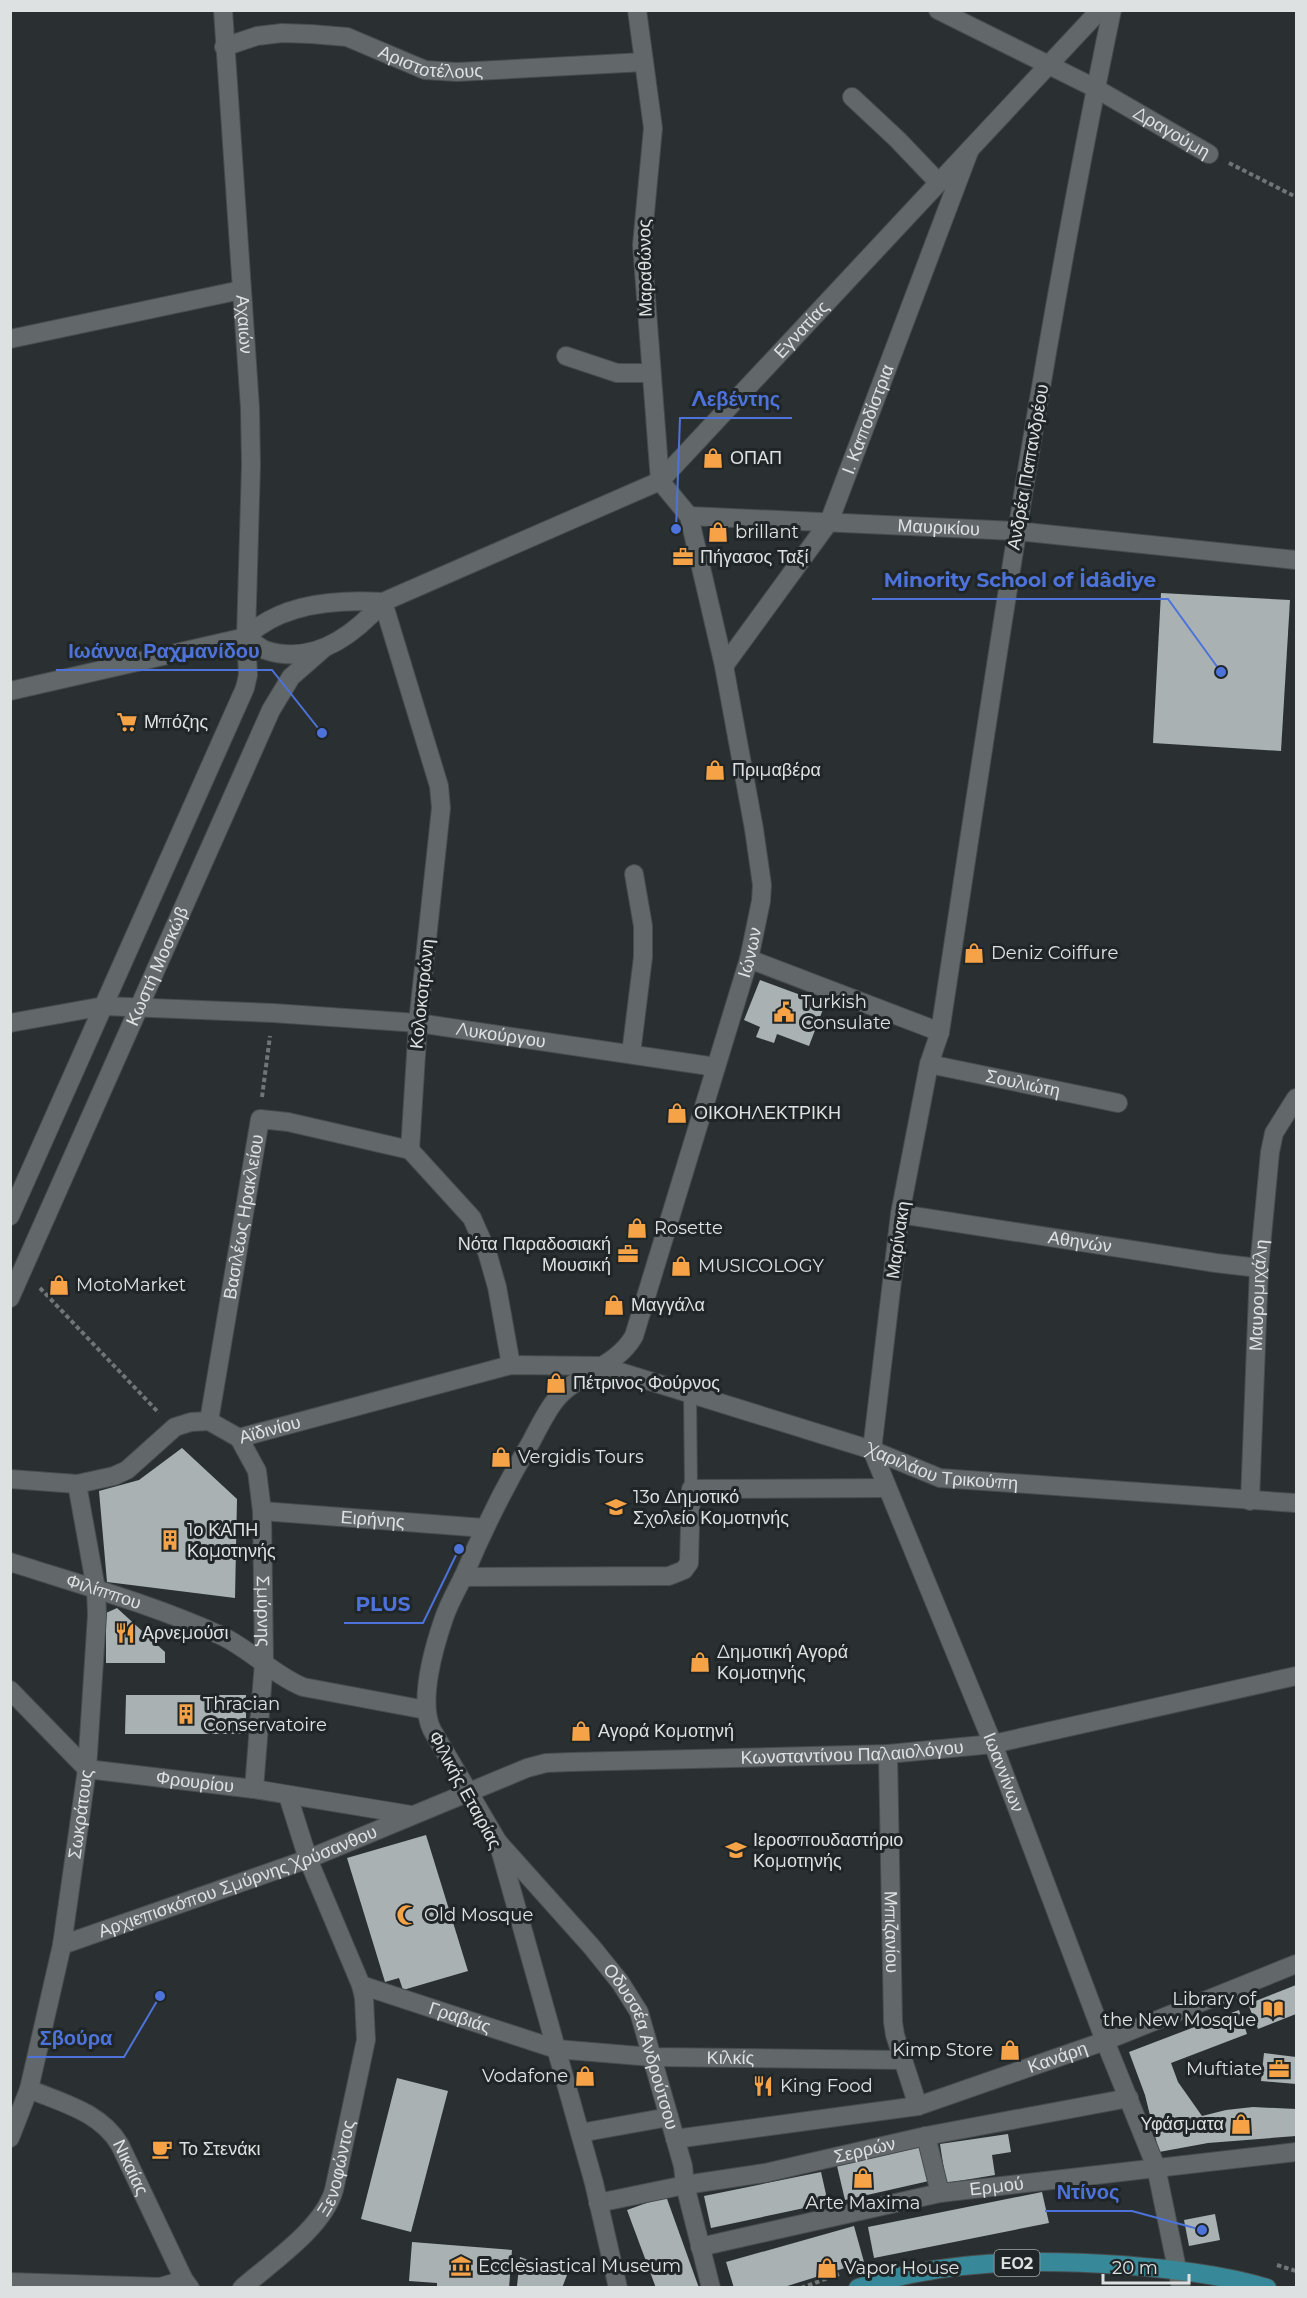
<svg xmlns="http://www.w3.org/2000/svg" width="1307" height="2298" font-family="Montserrat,sans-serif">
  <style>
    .building { fill: #a9b1b2 }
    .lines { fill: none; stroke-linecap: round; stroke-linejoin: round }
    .service-casing { stroke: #474c4d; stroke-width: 14 }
    .pedestrian-casing { stroke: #474c4d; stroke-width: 20 }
    .minor-casing { stroke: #474c4d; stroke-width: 20 }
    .tertiary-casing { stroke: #474c4d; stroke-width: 20 }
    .secondary-casing { stroke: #474c4d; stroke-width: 20 }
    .primary-casing { stroke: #474c4d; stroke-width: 20 }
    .path { stroke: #707576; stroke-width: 4; stroke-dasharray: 4.5 3; stroke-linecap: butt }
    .service { stroke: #62686a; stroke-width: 12 }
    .pedestrian { stroke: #62686a; stroke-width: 18 }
    .minor { stroke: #62686a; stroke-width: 18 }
    .tertiary { stroke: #62686a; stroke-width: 18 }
    .secondary { stroke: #62686a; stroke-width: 18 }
    .primary { stroke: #378898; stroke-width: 18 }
    .labels { text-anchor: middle; stroke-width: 6; stroke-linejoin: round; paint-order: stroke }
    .shield { fill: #202627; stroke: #a5a9aa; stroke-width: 1.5 }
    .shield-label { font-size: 16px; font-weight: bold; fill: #dee1e2 }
    .street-label { font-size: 18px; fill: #dee1e2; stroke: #202627 }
    .poi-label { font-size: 18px; fill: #dee1e2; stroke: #202627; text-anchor: start }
    .leader { fill: none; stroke: #4d73da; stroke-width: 2 }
    .callout-dot { fill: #4d73da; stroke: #202627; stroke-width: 2 }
    .callout-label { font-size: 20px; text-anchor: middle; font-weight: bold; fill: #4d73da; stroke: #202627; stroke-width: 6; stroke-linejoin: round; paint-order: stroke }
  </style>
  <rect width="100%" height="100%" fill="#2a3031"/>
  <!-- building -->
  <g class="building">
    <polygon points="1161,593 1290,600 1281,751 1153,743"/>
    <polygon points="760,980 825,1004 809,1046 777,1034 774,1043 756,1037 760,1027 744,1020"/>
    <polygon points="182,1448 237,1499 235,1598 107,1582 99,1491 139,1480"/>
    <polygon points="117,1608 165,1652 165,1663 106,1663 106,1613"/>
    <polygon points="126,1695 246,1695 246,1734 125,1734"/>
    <polygon points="426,1835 468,1971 403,1990 399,1978 385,1982 347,1858"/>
    <polygon points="1296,1985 1296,2014 1258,2029 1248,2004"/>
    <polygon points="1239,2010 1247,2034 1171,2063 1178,2082 1202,2116 1226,2110 1253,2107 1296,2109 1296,2136 1208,2143 1159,2152 1145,2095 1129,2052"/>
    <polygon points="1264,2053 1296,2057 1296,2084 1261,2081"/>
    <polygon points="397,2078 448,2091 411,2232 361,2219"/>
    <polygon points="1008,2134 1011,2152 992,2155 995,2175 946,2183 940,2144"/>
    <polygon points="921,2147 929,2181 845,2200 837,2166"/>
    <polygon points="821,2172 828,2203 711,2228 704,2196"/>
    <polygon points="1042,2192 1049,2223 874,2258 868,2227"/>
    <polygon points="666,2196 699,2288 656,2288 627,2210"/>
    <polygon points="1215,2214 1220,2240 1189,2246 1184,2220"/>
    <polygon points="854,2226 864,2262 781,2288 734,2288 726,2262"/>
    <polygon points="412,2242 512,2250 509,2288 483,2286 483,2288 437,2288 437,2283 409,2281"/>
    <polygon points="520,2257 567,2275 562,2288 517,2286"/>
  </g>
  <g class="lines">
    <!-- service casing -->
    <g class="service-casing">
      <polyline id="service" points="690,1392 691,1489"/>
    </g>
    <!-- pedestrian casing -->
    <g class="pedestrian-casing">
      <g id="pedestrian">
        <polyline points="749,959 940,1032"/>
        <path id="s1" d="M262,1511L484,1528"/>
        <path id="s2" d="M62,1945L87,1769"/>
        <polyline points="926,2136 940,2193"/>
        <path id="s3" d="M598,2203L685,2185L765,2173L926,2136L1129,2098"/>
        <path id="s4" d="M700,2247L940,2193L1296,2152"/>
        <polyline points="10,2282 160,2287 184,2280"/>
      </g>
    </g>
    <!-- minor casing -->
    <g class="minor-casing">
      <g id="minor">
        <path id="s5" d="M223,10L250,408L251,465L246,637"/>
        <path id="s6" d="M938,10L1095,88L1209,154"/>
        <path id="s7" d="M1112,10C1041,349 992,691 940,1032L929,1064L900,1214L872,1450L993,1744L1105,2041L1156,2167L1181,2288"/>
        <path id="s8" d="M224,47L257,36L282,33L311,34L347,37L425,70L457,72L644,62"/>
        <polyline points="852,97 898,140 939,183"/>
        <polyline points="10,339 241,290"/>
        <polyline points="566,356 617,373 651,373"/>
        <path id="s9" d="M689,516L1016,531L1296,560"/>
        <polyline points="383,602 439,786 441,808 418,1023 410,1150 472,1218 487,1252 497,1287 511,1365"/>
        <path id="s10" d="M724,666L829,522L970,149"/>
        <path id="s11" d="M10,1023L104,1006L273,1013L418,1023L716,1067"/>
        <polyline points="631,1054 643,957 643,926 634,874"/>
        <path id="s12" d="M929,1064L1118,1103"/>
        <path id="s13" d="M900,1214L1216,1263L1259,1268"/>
        <path id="s14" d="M209,1421L260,1119L288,1122L410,1150"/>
        <path id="s15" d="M239,1438L257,1471L262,1511L264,1662L254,1789"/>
        <polyline points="77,1484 96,1589 97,1615 87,1769"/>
        <path id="s16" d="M1250,1501L1259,1268L1270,1152L1274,1133L1296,1098"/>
        <polyline points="463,1577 669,1576 684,1570 689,1563 691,1489 887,1488"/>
        <path id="s17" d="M10,1690L87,1769L254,1789L411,1815"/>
        <path id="s18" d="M888,1754L893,2022L895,2035L918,2106"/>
        <path id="s19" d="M498,1842L591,1946L620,1982L639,2012L683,2166L685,2185L711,2288"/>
        <path id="s20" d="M361,1985L556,2049L652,2057L903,2060"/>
        <path id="s21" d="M29,2089C62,2103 101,2112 120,2145L184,2280L190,2288"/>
        <polyline points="580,2133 669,2117"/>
        <path id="s22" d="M10,2138L29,2089L62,1945L308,1859L527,1768L546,1763L571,1762L888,1754L993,1744L1296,1676"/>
        <path id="s23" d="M675,2139L918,2106L1105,2041L1296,1964"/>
        <path id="s24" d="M242,2288C272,2262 323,2228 334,2190L366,2040L364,1998L361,1985L308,1859L288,1796"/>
      </g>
    </g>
    <!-- tertiary casing -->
    <g class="tertiary-casing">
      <g id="tertiary">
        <path id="s25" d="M10,1479L77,1484L114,1476L127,1470L175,1427L191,1422L209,1421L239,1438L511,1365L601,1366L872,1450L940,1478L1296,1503"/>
        <path id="s26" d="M10,1562C82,1585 154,1605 222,1636C251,1650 274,1675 303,1687L426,1710"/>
        <path id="s27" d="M618,2288L594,2183L498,1842L432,1730C418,1702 434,1647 444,1618C449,1603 458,1588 465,1573C484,1528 506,1484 531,1442C538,1429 545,1414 554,1402C576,1373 616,1368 634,1336L749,959L761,901L762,885L754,829L724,666L689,516L660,481L642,245L653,128L637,10"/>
      </g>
    </g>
    <!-- secondary casing -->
    <g class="secondary-casing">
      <g id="secondary">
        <path id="s28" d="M246,637C252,641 258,647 265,650C313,666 354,635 383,602L660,481L1100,10"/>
        <path d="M246,637C281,603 336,599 383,602"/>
        <polyline points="10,691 246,637"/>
        <polyline points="10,1216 245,688 248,675 246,637"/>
        <path id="s29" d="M10,1298L271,710L291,677L323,649"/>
      </g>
    </g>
    <!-- primary casing -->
    <g class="primary-casing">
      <path id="primary" d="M858,2288C943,2260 1033,2259 1122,2265C1170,2269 1220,2274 1267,2288"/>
    </g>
    <!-- path -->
    <g class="path">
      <polyline points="1229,163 1296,197"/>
      <polyline points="262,1097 270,1036"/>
      <polyline points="40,1288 159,1413"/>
      <polyline points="1277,2265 1296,2271"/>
      <polyline points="801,2288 839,2274"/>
    </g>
    <!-- service -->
    <use href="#service" class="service"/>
    <!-- pedestrian -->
    <use href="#pedestrian" class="pedestrian"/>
    <!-- minor -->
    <use href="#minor" class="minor"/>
    <!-- tertiary -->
    <use href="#tertiary" class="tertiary"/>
    <!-- secondary -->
    <use href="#secondary" class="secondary"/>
    <!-- primary -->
    <use href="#primary" class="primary"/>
  </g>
  <!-- icons -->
  <defs>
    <g id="shop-bare" transform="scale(1.62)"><path d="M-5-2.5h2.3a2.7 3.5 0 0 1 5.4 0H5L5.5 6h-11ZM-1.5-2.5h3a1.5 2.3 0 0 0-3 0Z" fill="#f6a247" stroke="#202627" stroke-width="2.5" paint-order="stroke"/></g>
    <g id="office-bare" transform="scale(1.62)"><path d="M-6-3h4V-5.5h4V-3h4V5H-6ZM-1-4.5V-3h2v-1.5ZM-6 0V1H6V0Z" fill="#f6a247" stroke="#202627" stroke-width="2.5" paint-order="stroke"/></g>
    <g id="supermarket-bare" transform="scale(1.62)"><path d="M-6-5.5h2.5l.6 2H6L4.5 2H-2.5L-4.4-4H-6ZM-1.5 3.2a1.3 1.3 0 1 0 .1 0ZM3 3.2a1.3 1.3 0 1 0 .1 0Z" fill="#f6a247" stroke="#202627" stroke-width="2.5" paint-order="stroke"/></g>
    <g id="civic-bare" transform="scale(1.62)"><path d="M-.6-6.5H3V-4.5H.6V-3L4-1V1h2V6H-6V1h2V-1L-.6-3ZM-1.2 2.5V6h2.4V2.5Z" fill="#f6a247" stroke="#202627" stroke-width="2.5" paint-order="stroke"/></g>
    <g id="school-bare" transform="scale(1.62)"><path d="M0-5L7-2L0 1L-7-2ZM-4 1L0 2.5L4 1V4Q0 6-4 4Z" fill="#f6a247" stroke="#202627" stroke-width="2.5" paint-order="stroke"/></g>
    <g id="building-bare" transform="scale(1.62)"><path d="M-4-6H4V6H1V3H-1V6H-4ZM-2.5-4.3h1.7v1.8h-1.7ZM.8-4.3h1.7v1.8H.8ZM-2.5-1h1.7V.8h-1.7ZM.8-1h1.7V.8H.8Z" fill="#f6a247" stroke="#202627" stroke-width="2.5" paint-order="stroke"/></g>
    <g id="restaurant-bare" transform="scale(1.62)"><path d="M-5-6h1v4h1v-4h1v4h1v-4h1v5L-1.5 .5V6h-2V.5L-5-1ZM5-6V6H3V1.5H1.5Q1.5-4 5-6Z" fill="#f6a247" stroke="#202627" stroke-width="2.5" paint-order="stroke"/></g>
    <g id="mosque-bare" transform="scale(1.62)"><path d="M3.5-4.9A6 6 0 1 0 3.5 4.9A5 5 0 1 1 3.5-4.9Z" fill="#f6a247" stroke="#202627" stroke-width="2.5" paint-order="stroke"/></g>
    <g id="library-bare" transform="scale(1.62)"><path d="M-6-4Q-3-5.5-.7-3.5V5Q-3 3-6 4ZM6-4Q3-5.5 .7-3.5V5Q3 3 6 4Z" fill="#f6a247" stroke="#202627" stroke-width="2.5" paint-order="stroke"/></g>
    <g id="cafe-bare" transform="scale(1.62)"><path d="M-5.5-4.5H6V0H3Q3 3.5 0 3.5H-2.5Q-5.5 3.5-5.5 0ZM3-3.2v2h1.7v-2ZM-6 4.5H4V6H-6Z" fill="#f6a247" stroke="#202627" stroke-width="2.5" paint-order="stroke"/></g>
    <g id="museum-bare" transform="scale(1.62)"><path d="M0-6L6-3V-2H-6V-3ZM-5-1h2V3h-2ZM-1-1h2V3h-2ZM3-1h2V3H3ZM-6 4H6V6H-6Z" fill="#f6a247" stroke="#202627" stroke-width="2.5" paint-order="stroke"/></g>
  </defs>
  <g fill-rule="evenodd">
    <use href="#shop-bare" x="713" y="458"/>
    <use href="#shop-bare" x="718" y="532"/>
    <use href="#office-bare" x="683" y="557"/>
    <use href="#supermarket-bare" x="127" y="722"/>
    <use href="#shop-bare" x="715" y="770"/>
    <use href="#shop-bare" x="974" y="953"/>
    <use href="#civic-bare" x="784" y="1012"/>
    <use href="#shop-bare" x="677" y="1113"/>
    <use href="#shop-bare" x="637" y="1228"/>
    <use href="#office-bare" x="628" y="1254"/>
    <use href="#shop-bare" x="681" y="1266"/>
    <use href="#shop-bare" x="59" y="1285"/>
    <use href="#shop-bare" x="614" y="1305"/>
    <use href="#shop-bare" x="556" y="1383"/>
    <use href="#shop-bare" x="501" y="1457"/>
    <use href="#school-bare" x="616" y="1507"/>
    <use href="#building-bare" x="170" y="1540"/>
    <use href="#restaurant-bare" x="125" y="1633"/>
    <use href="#shop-bare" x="700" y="1662"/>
    <use href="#building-bare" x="186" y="1714"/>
    <use href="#shop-bare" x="581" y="1731"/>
    <use href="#school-bare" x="736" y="1850"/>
    <use href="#mosque-bare" x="407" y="1915"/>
    <use href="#library-bare" x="1273" y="2009"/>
    <use href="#shop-bare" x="1010" y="2050"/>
    <use href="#office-bare" x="1279" y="2069"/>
    <use href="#shop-bare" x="585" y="2076"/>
    <use href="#restaurant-bare" x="763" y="2086"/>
    <use href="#shop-bare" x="1241" y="2124"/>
    <use href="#cafe-bare" x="162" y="2149"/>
    <use href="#shop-bare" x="863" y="2178"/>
    <use href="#museum-bare" x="461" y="2266"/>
    <use href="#shop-bare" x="827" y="2268"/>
  </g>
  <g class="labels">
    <!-- shield labels -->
    <rect class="shield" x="994.5" y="2250" width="45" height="26" rx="4.5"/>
    <g class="shield-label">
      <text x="1017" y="2269">ΕΟ2</text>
    </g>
    <!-- street labels -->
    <g class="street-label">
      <text dy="6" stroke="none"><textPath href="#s8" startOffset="214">Αριστοτέλους</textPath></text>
      <text dy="6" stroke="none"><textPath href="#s6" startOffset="264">Δραγούμη</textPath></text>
      <text transform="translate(645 268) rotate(-91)" y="6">Μαραθώνος</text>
      <text dy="6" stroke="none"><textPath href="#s5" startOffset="315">Αχαιών</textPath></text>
      <text dy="6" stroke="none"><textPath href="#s28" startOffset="668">Εγνατίας</textPath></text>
      <text dy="6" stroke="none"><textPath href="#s10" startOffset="288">Ι. Καποδίστρια</textPath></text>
      <text transform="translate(1028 467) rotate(-80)" y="6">Ανδρέα Παπανδρέου</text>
      <text dy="6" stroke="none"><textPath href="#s9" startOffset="250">Μαυρικίου</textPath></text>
      <text dy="6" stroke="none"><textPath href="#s27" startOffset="1455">Ιώνων</textPath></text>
      <text dy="6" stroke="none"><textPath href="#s29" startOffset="363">Κωστή Μοσκώβ</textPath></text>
      <text transform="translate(422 994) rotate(-84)" y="6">Κολοκοτρώνη</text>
      <text dy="6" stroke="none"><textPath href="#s11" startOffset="494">Λυκούργου</textPath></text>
      <text dy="6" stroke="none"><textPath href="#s12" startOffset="96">Σουλιώτη</textPath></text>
      <text dy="6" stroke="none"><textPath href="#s14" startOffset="207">Βασιλέως Ηρακλείου</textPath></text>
      <text transform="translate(898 1240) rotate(-82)" y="6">Μαρίνακη</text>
      <text dy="6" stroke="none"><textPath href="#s13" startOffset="182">Αθηνών</textPath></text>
      <text dy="6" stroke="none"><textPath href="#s16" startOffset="206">Μαυρομιχάλη</textPath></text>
      <text dy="6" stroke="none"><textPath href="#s25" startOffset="285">Αϊδινίου</textPath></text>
      <text dy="6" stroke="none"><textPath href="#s25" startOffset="982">Χαριλάου Τρικούπη</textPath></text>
      <text dy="6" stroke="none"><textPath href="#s1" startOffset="111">Ειρήνης</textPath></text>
      <text dy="6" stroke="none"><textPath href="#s26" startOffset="98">Φιλίππου</textPath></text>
      <text dy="6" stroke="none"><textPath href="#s15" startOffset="178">Σμύρνης</textPath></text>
      <text dy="6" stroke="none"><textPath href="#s22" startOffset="1024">Κωνσταντίνου Παλαιολόγου</textPath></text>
      <text dy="6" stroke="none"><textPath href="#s7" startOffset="1809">Ιωαννίνων</textPath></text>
      <text dy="6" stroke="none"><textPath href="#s17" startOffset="219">Φρουρίου</textPath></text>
      <text transform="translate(465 1790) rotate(61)" y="6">Φιλικής Εταιρίας</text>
      <text dy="6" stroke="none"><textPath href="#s2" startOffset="132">Σωκράτους</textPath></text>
      <text dy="6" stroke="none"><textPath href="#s22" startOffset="387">Αρχιεπισκόπου Σμύρνης Χρύσανθου</textPath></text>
      <text dy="6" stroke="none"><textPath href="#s18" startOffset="178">Μπιζανίου</textPath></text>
      <text dy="6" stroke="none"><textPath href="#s20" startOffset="104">Γραβιάς</textPath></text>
      <text dy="6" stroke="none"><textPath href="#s19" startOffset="254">Οδυσσέα Ανδρούτσου</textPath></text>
      <text dy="6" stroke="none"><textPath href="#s20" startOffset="380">Κιλκίς</textPath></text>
      <text dy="6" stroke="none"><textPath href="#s23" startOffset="393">Κανάρη</textPath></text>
      <text dy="6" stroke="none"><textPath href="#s3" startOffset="272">Σερρών</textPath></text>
      <text dy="6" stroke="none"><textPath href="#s24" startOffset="158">Ξενοφώντος</textPath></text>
      <text dy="6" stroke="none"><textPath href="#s21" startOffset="134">Νικαίας</textPath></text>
      <text dy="6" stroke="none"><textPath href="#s4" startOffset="303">Ερμού</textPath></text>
    </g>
    <!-- poi labels -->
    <g class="poi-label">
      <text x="730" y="464">ΟΠΑΠ</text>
      <text x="735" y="538">brillant</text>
      <text x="700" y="563">Πήγασος Ταξί</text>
      <text x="144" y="728">Μπόζης</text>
      <text x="732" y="776">Πριμαβέρα</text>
      <text x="991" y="959">Deniz Coiffure</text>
      <text x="801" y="1008">Turkish<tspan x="801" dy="21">Consulate</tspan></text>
      <text x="694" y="1119">ΟΙΚΟΗΛΕΚΤΡΙΚΗ</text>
      <text x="654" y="1234">Rosette</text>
      <text x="611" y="1250" text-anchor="end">Νότα Παραδοσιακή<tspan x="611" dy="21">Μουσική</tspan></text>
      <text x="698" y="1272">MUSICOLOGY</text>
      <text x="76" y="1291">MotoMarket</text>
      <text x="631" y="1311">Μαγγάλα</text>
      <text x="573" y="1389">Πέτρινος Φούρνος</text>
      <text x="518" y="1463">Vergidis Tours</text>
      <text x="633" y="1503">13ο Δημοτικό<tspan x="633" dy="21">Σχολείο Κομοτηνής</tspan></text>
      <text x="187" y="1536">1ο ΚΑΠΗ<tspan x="187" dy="21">Κομοτηνής</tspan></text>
      <text x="142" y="1639">Αρνεμούσι</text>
      <text x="717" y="1658">Δημοτική Αγορά<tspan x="717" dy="21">Κομοτηνής</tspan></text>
      <text x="203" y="1710">Thracian<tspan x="203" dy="21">Conservatoire</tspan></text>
      <text x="598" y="1737">Αγορά Κομοτηνή</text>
      <text x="753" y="1846">Ιεροσπουδαστήριο<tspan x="753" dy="21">Κομοτηνής</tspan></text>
      <text x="424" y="1921">Old Mosque</text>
      <text x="1256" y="2005" text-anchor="end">Library of<tspan x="1256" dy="21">the New Mosque</tspan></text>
      <text x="993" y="2056" text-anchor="end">Kimp Store</text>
      <text x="1262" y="2075" text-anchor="end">Muftiate</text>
      <text x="568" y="2082" text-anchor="end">Vodafone</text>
      <text x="780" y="2092">King Food</text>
      <text x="1224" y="2130" text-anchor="end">Υφάσματα</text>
      <text x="179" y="2155">Το Στενάκι</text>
      <text x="863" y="2209" text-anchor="middle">Arte Maxima</text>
      <text x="478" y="2272">Ecclesiastical Museum</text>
      <text x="844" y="2274">Vapor House</text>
    </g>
  </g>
  <!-- callouts -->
  <path class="leader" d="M676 529L680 418H792M1221 672L1168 599H872M322 733L272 670H56M459 1549L423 1623H344M160 1996L124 2057H28M1202 2230L1132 2211H1045"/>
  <g class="callout-dot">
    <circle cx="676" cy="529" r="6"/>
    <circle cx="1221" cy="672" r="6"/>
    <circle cx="322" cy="733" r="6"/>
    <circle cx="459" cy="1549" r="6"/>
    <circle cx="160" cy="1996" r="6"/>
    <circle cx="1202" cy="2230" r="6"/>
  </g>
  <g class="callout-label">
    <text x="736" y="406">Λεβέντης</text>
    <text x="1020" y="587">Minority School of İdâdiye</text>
    <text x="164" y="658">Ιωάννα Ραχμανίδου</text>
    <text x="383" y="1611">PLUS</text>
    <text x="76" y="2045">Σβούρα</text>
    <text x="1088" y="2199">Ντίνος</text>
  </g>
  <!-- border -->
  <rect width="1307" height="2298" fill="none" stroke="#dee1e2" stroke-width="24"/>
  <!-- scale -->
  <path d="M1103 2274v9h86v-9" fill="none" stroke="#dee1e2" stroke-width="3"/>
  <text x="1112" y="2274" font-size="18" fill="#dee1e2" stroke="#202627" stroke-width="4.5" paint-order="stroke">20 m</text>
</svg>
